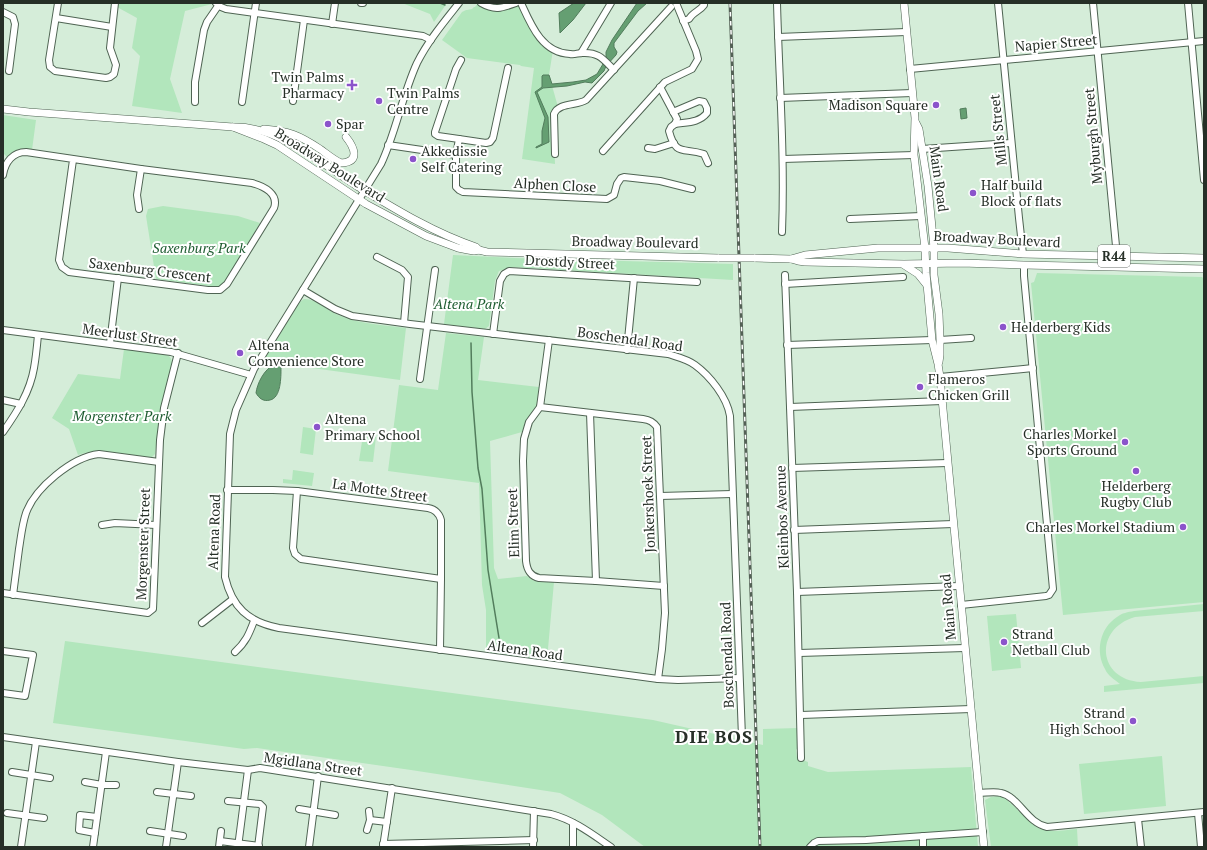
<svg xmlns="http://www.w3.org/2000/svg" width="1207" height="850" font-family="'PT Serif',serif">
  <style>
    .green { fill: #b2e6bc }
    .water { fill: #659f72; stroke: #527d5c }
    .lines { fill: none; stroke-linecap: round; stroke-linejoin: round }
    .stream { stroke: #527d5c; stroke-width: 1.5 }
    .minor-casing { stroke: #4f6453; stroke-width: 8 }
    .major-casing { stroke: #4f6453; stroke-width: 8 }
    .minor { stroke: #fff; stroke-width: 6 }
    .major { stroke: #fff; stroke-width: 7 }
    .rail-casing { stroke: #536055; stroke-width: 3 }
    .rail { stroke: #fff; stroke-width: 1.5; stroke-dasharray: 4.5; stroke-linecap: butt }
    .major-bridge-casing { stroke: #4f6453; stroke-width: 8; stroke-linecap: butt }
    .major-bridge { stroke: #fff; stroke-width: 7 }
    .poi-dot { fill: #8b54cb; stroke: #fff; stroke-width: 1.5 }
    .labels { text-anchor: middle; stroke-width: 4; stroke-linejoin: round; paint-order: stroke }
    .shield { fill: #fff; stroke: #676d68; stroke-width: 1 }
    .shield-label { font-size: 13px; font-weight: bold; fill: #262f27 }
    .street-label { font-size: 14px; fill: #262f27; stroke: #fff }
    .poi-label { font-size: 14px; fill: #262f27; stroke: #fff; text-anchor: start }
    .park-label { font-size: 14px; font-style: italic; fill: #1d5c30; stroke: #fff }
    .district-label { font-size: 18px; font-weight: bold; letter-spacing: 1px; fill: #262f27; stroke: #fff }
  </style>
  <rect width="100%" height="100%" fill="#d5edd9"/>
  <!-- green -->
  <g class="green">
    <polygon points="120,3 212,4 185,11 170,79 182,113 132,106 140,56 132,48 137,18 117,7"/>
    <polygon points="402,3 447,3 434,22 430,14"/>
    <polygon points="478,3 488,7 520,3 527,18 553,50 549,75 558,107 553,114 555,164 522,159 534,68 521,66 520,65 467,58 442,40 462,12 466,10 467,10 472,9 474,7 475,7"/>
    <path d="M3,115L36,120L32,150C21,148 15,148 7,157L3,153Z"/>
    <polygon points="163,206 238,216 260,223 224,283 221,286 217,287 156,279 146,216 148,209"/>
    <polygon points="453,255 514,258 733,264 733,280 513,267 499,271 495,281 489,326 485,329 444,324"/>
    <polygon points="1037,273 1202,277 1204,279 1204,602 1063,615 1031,283 1034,282"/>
    <path d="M304,299C315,298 328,311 338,315C358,324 385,325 406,328L400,380L268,362L264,360L300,302Z"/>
    <polygon points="446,333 484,337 478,380 539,387 537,406 525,422 522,432 490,441 494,568 498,579 527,576 534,581 554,582 547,660 486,652 486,610 482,585 479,483 388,471 399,385 438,390"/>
    <path d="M124,349L166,355C171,356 172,360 172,364L159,421L155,454L152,457H149C126,455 100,447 78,455L69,429L52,418L78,374L120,379Z"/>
    <polygon points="303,427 316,429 313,455 300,453"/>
    <polygon points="363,435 376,437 373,462 359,461"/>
    <polygon points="293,470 314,473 312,486 283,483 283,479 292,480"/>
    <path d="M1204,604V611L1135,617C1093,629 1098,680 1141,682L1204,676V683L1104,692V686L1120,684C1114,679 1108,676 1105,669C1095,651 1100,628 1117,617C1122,613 1128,612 1134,611Z"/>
    <polygon points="1016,614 1021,668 992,671 987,616"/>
    <polygon points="65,641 653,720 763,745 763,729 798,728 799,746 796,750 797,758 808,762 808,766 828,772 971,767 978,847 645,847 602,815 560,793 411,770 257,748 244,749 53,723"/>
    <polygon points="1162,756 1166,806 1084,814 1079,764"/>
    <path d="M1000,796L1007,800L1036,827C1049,834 1063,830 1077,829L1078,847H991L985,800L991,797Z"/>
  </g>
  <!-- water -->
  <g class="water">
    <polygon points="574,3 586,3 573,20 560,33 559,13"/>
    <polygon points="637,3 647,3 638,11 614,43 614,47 617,52 616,55 606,66 604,71 592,83 585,82 567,86 543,88 537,92 548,117 549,142 536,148 536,147 542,144 542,131 545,118 535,92 542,87 542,76 543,75 549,75 552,84 573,82 586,80 597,74 606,59 606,52 612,40"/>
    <polygon points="966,108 967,118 961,119 960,109"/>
    <path d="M274,365L279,366L281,368C281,377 281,398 270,400C263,402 259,398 256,393C257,384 264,369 274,365Z"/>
  </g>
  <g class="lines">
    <!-- stream -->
    <g class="stream">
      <polyline points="440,3 445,5"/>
      <polyline points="471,343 472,392 478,468 482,489 488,570 499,638"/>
    </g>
    <!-- minor casing -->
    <g class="minor-casing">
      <g id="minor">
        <polyline points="58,3 49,60 50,67 55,71 106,78 110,77 114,74 116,65 110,48 115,3"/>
        <polyline points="216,3 221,7 226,9 423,36 431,40"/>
        <polyline points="361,3 363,3"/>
        <path d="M459,3C444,22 428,41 417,63C402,96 396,132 381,164L254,369L236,410L230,434L225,577C232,607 248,622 279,628L658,679L678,680L739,678"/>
        <path d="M481,3C495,11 502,8 516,3"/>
        <path d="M521,3C531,25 542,53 570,54C574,55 578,53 582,53C599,52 603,59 614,70"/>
        <path d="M777,3C779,79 785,155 782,232"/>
        <polyline points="998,3 1019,218 1023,254"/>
        <polyline points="1093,3 1118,267"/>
        <polyline points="1188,3 1204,180"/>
        <polyline points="3,12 13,17 15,24 9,71"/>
        <polyline points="56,18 112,27"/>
        <path d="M683,21L689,19C693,12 700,11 704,5V3"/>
        <polyline points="332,24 335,3"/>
        <polyline points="778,37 906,32"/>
        <polyline points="581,53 611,3"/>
        <polyline points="910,69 1204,41"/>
        <path d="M660,87L677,119L675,124L671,127L669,131C676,157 683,147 704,154L708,163"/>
        <polyline points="780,98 912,93"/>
        <polyline points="293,101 304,20"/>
        <polyline points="195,102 195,82 204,30 207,22 218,6"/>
        <polyline points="242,102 256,3"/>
        <path d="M673,112L699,101L704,102L707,108V113C699,123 687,122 675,124"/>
        <polyline points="459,139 438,136 435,134 435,132 456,69 461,60"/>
        <polyline points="388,145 456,155 456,187 459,190 463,192 607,199 614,195 617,184 621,178 624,177 660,181 692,189"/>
        <polyline points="648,148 655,149 674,143"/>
        <polyline points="922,149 1011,143"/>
        <polyline points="603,151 665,82 692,69 698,59 696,51 676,3"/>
        <path d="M555,154L554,114C559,102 577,106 586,100L671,7"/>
        <polyline points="456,155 459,139 486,143 490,142 493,138 508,68"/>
        <polyline points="783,159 914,155"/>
        <path d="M3,175C5,162 13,152 26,152L141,169L252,183C264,186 279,194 274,208L227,284L220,290H208L69,272L62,267L59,260L73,160"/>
        <polyline points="139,209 137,195 141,169"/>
        <polyline points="850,219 921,216"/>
        <polyline points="377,257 402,270 408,277 404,323"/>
        <polyline points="785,275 797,592 801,758"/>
        <polyline points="785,284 903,277"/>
        <path d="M303,290L335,309L352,316L410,324L668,354C677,357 687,359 695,365C710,376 727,397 730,416L742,737"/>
        <polyline points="3,330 171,352 251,375"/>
        <polyline points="493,334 500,281 504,274 509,271 697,282"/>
        <path d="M549,340L540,407L529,422L524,439L523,461L526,561C527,570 530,576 539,578L596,581L664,586"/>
        <polyline points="940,340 971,338"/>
        <polyline points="110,343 118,278"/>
        <polyline points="787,345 932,340"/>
        <polyline points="627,350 634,278"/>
        <polyline points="940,377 1033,368"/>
        <polyline points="420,379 435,270"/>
        <polyline points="3,400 21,404"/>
        <path d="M540,407L643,419C650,420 653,422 657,427L665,613L662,649L658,679"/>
        <polyline points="790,407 942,401"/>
        <polyline points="590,413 596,581"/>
        <path d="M3,432C17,412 30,392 34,368C36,357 37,346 38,335"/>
        <polyline points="792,468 947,463"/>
        <path d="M227,490H273L297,491L428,508C434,509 439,513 441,520V579L440,650"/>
        <polyline points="297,491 293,548 295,554 301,559 441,579"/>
        <polyline points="660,496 732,494"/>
        <polyline points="102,525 115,523 156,525"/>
        <polyline points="794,530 953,524"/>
        <polyline points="797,592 959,586"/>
        <polyline points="3,593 148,613 153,609 160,440 164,408 178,353"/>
        <path d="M13,595C15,580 17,564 19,549C21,537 22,525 26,513C35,488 72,457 99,454L159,462"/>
        <polyline points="961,605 1046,596 1049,595 1053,589 1024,276 1024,265"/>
        <polyline points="202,623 233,599"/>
        <polyline points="3,651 33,655 25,696 3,693"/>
        <path d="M235,652C246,642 249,634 254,621"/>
        <polyline points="799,653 965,648"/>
        <polyline points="801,715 971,709"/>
        <path d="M3,737L178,762L248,770L260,768L551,814C574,820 592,834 611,847"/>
        <polyline points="12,772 50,778"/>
        <polyline points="85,782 102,785 116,785"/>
        <polyline points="157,792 191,796"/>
        <path d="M979,793C986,793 994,791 1001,793C1019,797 1027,823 1047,827L1204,812"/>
        <polyline points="228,801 260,804 263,807 258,847"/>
        <polyline points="299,809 335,815"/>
        <polyline points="7,813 44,818"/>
        <polyline points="1198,813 1201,847"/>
        <polyline points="1138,819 1141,847"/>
        <polyline points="370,820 387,822"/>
        <polyline points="573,823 573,847"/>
        <polyline points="367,830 370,820 369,811"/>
        <polyline points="150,831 183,836"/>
        <polyline points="95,833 79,830 80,815 97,817"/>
        <polyline points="923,836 923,847"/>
        <polyline points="220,841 259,846"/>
        <polyline points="383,844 534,840"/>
        <polyline points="21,847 36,742"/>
        <polyline points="93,847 106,752"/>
        <polyline points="166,847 178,762"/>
        <polyline points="219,847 221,831"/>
        <polyline points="238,847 248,770"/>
        <polyline points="309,847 318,776"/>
        <polyline points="383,847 392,788"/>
        <polyline points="533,847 534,811"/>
        <polyline points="810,847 814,843 818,841 866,840 983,832"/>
      </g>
    </g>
    <!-- major casing -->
    <g class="major-casing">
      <g id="major">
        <polyline points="904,3 915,118 914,155 925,248 926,273 932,340 938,364 940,377 984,847"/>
        <path d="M3,109L29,112L233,127C276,125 322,164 357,186C395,209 434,233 476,247L479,250"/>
        <polyline points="916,123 919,129 928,186 934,248 934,275 939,314 940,340 940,355 939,362"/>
        <polyline points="233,127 264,139 277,145 366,204 426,236 458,248 468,250 474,251 479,250 487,252 719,258"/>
        <path d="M264,129C289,131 299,135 320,149C327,154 334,160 341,163C361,162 354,147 346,137"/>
        <polyline points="754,258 791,259 798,261 805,262 904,264 961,263 1024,265 1204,269"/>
        <polyline points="791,259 805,255 878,248 948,248 1023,254 1204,258"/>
        <polyline points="904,265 918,274 926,284"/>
      </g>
    </g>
    <!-- minor -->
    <use href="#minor" class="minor"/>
    <!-- major -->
    <use href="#major" class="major"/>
    <!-- rail casing -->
    <g class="rail-casing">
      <polyline id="rail" points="730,3 760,847"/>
    </g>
    <!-- rail -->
    <use href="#rail" class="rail"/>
    <!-- major-bridge casing -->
    <g class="major-bridge-casing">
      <polyline id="major-bridge" points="719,258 754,258"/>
    </g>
    <!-- major-bridge -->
    <use href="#major-bridge" class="major-bridge"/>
  </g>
  <!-- markers -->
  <g class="poi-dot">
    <path d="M350 79h4v4h4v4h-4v4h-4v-4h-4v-4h4z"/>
    <circle cx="379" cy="101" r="4"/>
    <circle cx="936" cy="105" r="4"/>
    <circle cx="328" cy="124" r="4"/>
    <circle cx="413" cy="159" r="4"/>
    <circle cx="973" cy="193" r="4"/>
    <circle cx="1003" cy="327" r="4"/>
    <circle cx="240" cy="353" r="4"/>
    <circle cx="920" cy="387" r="4"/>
    <circle cx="317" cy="427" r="4"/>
    <circle cx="1125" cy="442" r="4"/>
    <circle cx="1136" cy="471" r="4"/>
    <circle cx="1183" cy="527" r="4"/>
    <circle cx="1004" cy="642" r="4"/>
    <circle cx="1133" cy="721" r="4"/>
  </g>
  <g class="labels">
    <!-- shield labels -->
    <rect class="shield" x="1098" y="245" width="32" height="22" rx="3"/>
    <g class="shield-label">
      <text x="1114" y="261">R44</text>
    </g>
    <!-- street labels -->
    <g class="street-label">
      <text transform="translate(1056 43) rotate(-5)" y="5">Napier Street</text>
      <text transform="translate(998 130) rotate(-96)" y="5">Mills Street</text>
      <text transform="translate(1093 136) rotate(-95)" y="5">Myburgh Street</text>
      <text transform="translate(330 165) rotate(32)" y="5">Broadway Boulevard</text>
      <text transform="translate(939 179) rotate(82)" y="5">Main Road</text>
      <text transform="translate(555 185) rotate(3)" y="5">Alphen Close</text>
      <text transform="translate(997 239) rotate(3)" y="5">Broadway Boulevard</text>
      <text transform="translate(635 242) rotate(1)" y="5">Broadway Boulevard</text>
      <text transform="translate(570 262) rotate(3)" y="5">Drostdy Street</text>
      <text transform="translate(150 270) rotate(7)" y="5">Saxenburg Crescent</text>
      <text transform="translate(130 335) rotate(8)" y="5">Meerlust Street</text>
      <text transform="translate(630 339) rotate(8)" y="5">Boschendal Road</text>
      <text transform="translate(380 490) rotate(8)" y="5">La Motte Street</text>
      <text transform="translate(648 494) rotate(-92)" y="5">Jonkershoek Street</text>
      <text transform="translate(782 517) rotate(-92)" y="5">Kleinbos Avenue</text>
      <text transform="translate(513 523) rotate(-92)" y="5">Elim Street</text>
      <text transform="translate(214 532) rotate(-88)" y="5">Altena Road</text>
      <text transform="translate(143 544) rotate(-88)" y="5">Morgenster Street</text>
      <text transform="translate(948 607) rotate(-95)" y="5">Main Road</text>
      <text transform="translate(525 650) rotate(8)" y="5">Altena Road</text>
      <text transform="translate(727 655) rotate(-92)" y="5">Boschendal Road</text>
      <text transform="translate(313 764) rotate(8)" y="5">Mgidlana Street</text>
    </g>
    <!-- poi labels -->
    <g class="poi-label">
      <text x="344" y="82" text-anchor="end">Twin Palms<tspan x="344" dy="16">Pharmacy</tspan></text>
      <text x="387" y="98">Twin Palms<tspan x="387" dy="16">Centre</tspan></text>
      <text x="928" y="110" text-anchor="end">Madison Square</text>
      <text x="336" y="129">Spar</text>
      <text x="421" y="156">Akkedissie<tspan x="421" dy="16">Self Catering</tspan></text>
      <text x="981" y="190">Half build<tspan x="981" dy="16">Block of flats</tspan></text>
      <text x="1011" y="332">Helderberg Kids</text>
      <text x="248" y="350">Altena<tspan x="248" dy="16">Convenience Store</tspan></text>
      <text x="928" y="384">Flameros<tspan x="928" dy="16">Chicken Grill</tspan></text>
      <text x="325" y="424">Altena<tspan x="325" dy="16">Primary School</tspan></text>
      <text x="1117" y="439" text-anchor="end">Charles Morkel<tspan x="1117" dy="16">Sports Ground</tspan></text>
      <text x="1136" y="491" text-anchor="middle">Helderberg<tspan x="1136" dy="16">Rugby Club</tspan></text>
      <text x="1175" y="532" text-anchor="end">Charles Morkel Stadium</text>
      <text x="1012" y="639">Strand<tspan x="1012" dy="16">Netball Club</tspan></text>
      <text x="1125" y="718" text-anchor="end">Strand<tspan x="1125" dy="16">High School</tspan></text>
    </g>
    <!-- park labels -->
    <g class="park-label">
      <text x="199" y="253">Saxenburg Park</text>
      <text x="469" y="309">Altena Park</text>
      <text x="122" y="421">Morgenster Park</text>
    </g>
    <!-- district labels -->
    <g class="district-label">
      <text x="714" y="743">DIE BOS</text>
    </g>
  </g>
  <!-- border -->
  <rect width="1207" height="850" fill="none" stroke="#262f27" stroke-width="8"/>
</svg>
